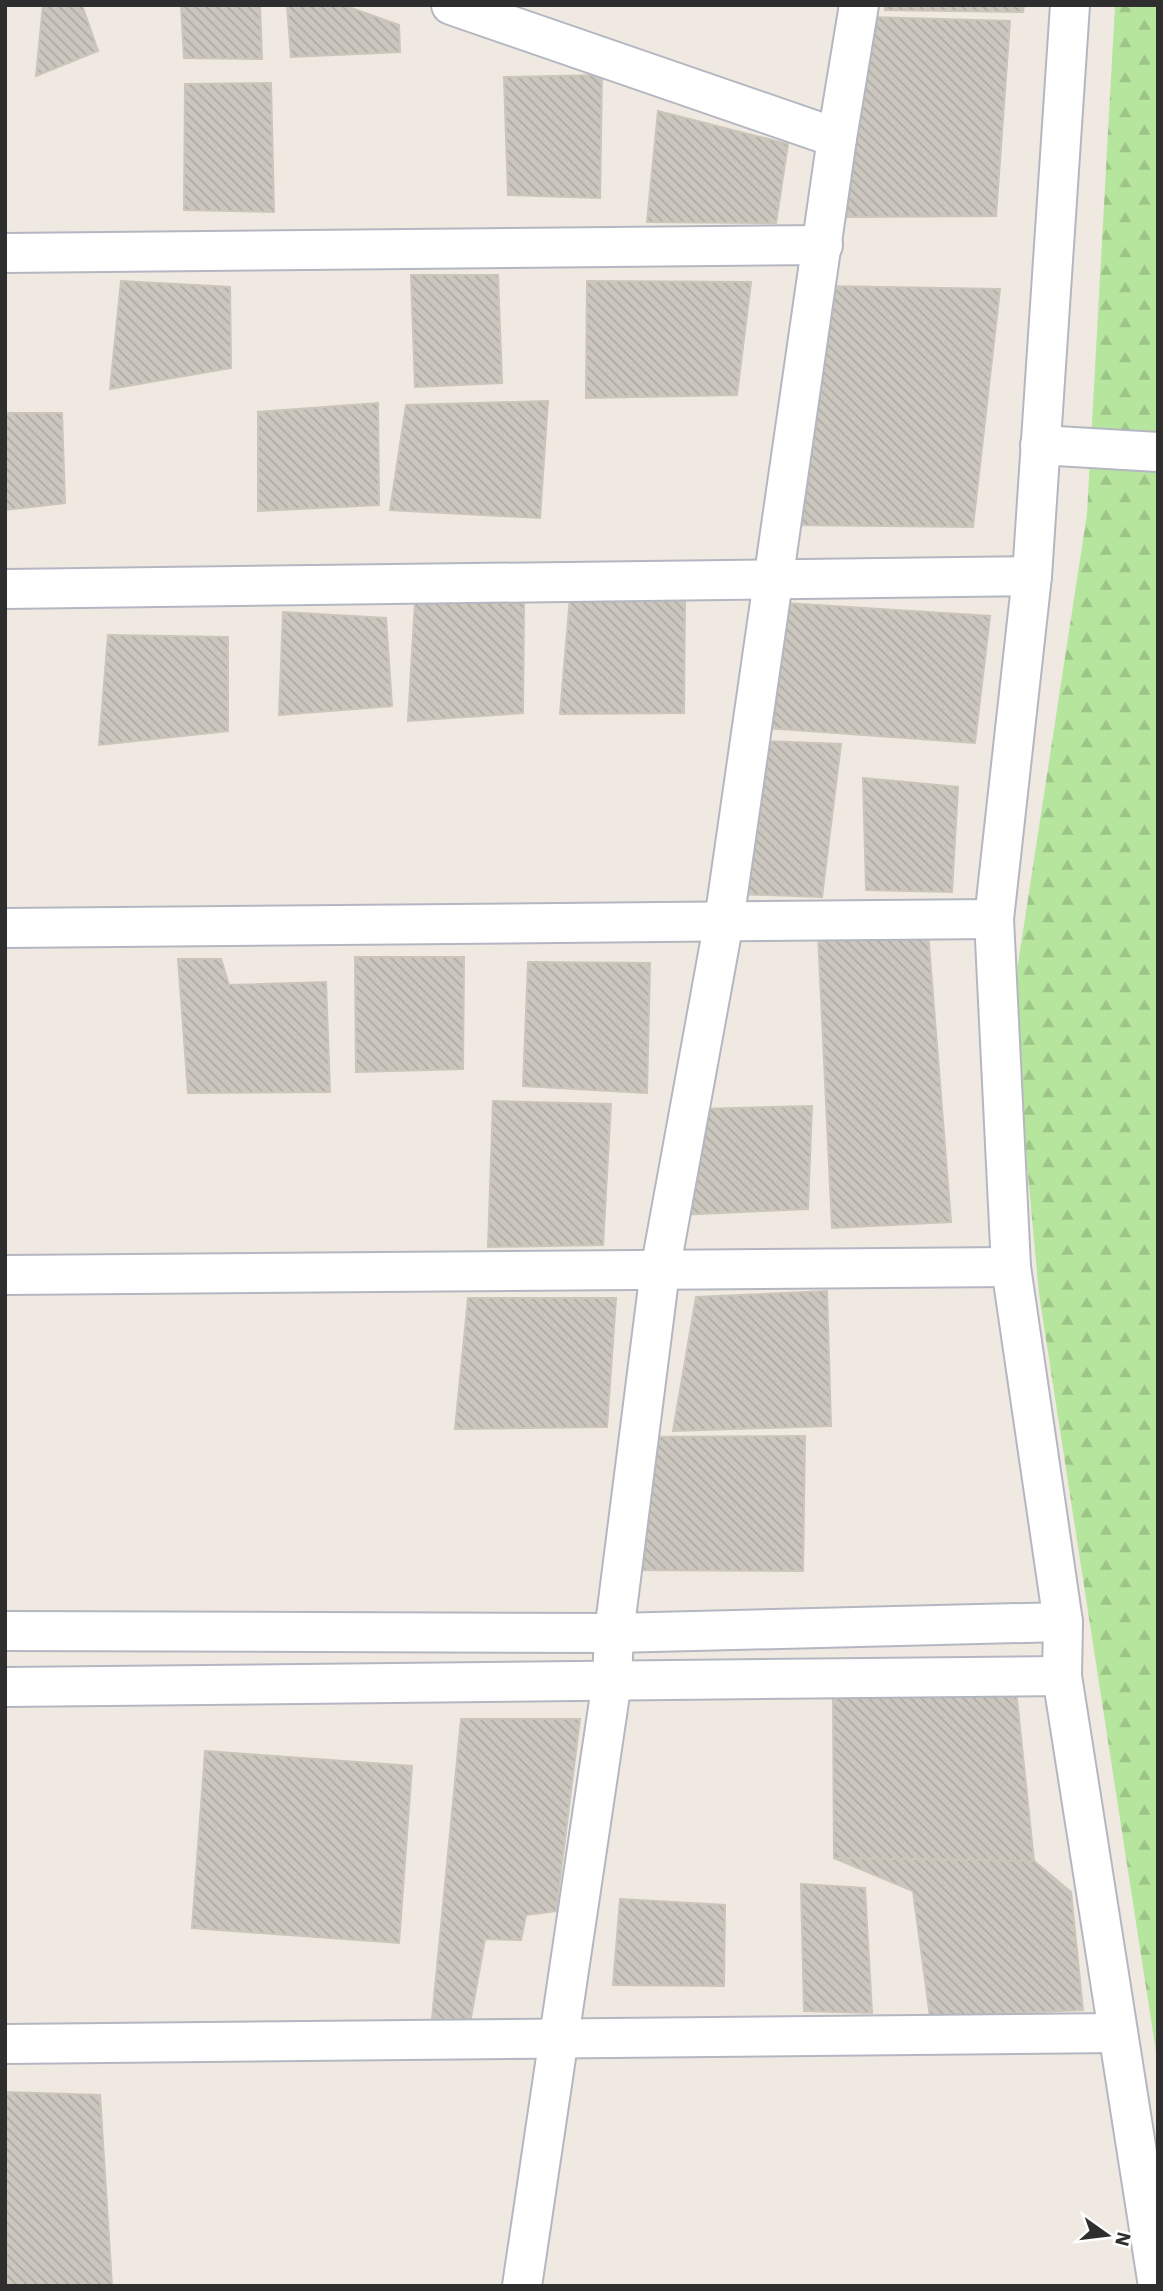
<svg xmlns="http://www.w3.org/2000/svg" width="1163" height="2291" font-family="'IBM Plex Sans',sans-serif">
  <style>
    .forest { fill: url(#forest-firs) }
    .building { fill: url(#building-back-hatch); stroke: #cbc5ba; stroke-width: 2 }
    .lines { fill: none; stroke-linecap: round; stroke-linejoin: round }
    .street-casing { stroke: #b4b7c1; stroke-width: 42 }
    .street { stroke: #fff; stroke-width: 38 }
  </style>
  <defs>
    <pattern id="forest-firs" width="22" height="20" patternUnits="userSpaceOnUse" patternTransform="scale(1.75)"><rect width="22" height="20" fill="#b6e59e"/><path d="M5 1l3.5 6h-7zM16 11l3.5 6h-7z" fill="#9dc588"/></pattern>
    <pattern id="building-back-hatch" width="6" height="6" patternUnits="userSpaceOnUse" patternTransform="scale(1.75)"><rect width="6" height="6" fill="#cbc7bf"/><path d="M-1 5l2 2M0 0l6 6M5-1l2 2" fill="none" stroke="#afaba4"/></pattern>
  </defs>
  <rect width="100%" height="100%" fill="#efe9e1"/>
  <!-- forest -->
  <polygon class="forest" points="1115,5 1158,5 1158,2065 1039,1294 1012,1003 1087,514"/>
  <!-- building -->
  <g class="building">
    <polygon points="43,5 82,5 98,51 36,76"/>
    <polygon points="181,5 260,5 262,59 184,58"/>
    <polygon points="287,5 343,5 399,25 400,52 291,57"/>
    <polygon points="885,5 1024,5 1023,12 885,10"/>
    <polygon points="868,17 1010,21 996,216 846,217"/>
    <polygon points="602,75 600,198 508,195 504,77"/>
    <polygon points="271,83 274,212 184,210 185,84"/>
    <polygon points="658,111 788,144 776,223 647,222"/>
    <polygon points="411,275 498,275 502,383 415,387"/>
    <polygon points="121,281 230,287 231,368 110,389"/>
    <polygon points="587,281 751,282 737,395 586,398"/>
    <polygon points="823,286 1000,289 973,527 795,525"/>
    <polygon points="548,401 540,518 390,510 406,405"/>
    <polygon points="378,403 379,505 258,511 258,412"/>
    <polygon points="5,413 62,413 65,503 5,510"/>
    <polygon points="570,598 685,601 684,713 560,714"/>
    <polygon points="415,601 524,603 523,713 408,721"/>
    <polygon points="785,603 990,616 975,743 767,728"/>
    <polygon points="283,612 386,618 392,706 279,715"/>
    <polygon points="108,635 228,637 228,731 99,745"/>
    <polygon points="761,741 841,744 822,897 738,894"/>
    <polygon points="863,778 958,787 952,892 866,890"/>
    <polygon points="928,932 951,1222 832,1228 818,934"/>
    <polygon points="355,957 464,957 463,1069 356,1072"/>
    <polygon points="178,959 221,959 229,985 326,982 330,1092 188,1093"/>
    <polygon points="528,962 650,963 647,1093 523,1086"/>
    <polygon points="493,1101 611,1104 603,1245 488,1247"/>
    <polygon points="812,1106 808,1209 678,1215 700,1109"/>
    <polygon points="827,1291 831,1426 673,1431 696,1297"/>
    <polygon points="468,1298 616,1298 607,1427 455,1429"/>
    <polygon points="805,1436 803,1571 632,1570 645,1437"/>
    <polygon points="1016,1690 1034,1861 834,1858 833,1695"/>
    <polygon points="461,1719 580,1719 556,1911 526,1915 521,1940 485,1939 470,2023 432,2019"/>
    <polygon points="205,1751 412,1766 399,1943 192,1928"/>
    <polygon points="834,1858 1034,1861 1071,1892 1083,2010 930,2017 913,1891"/>
    <polygon points="801,1884 865,1888 872,2013 804,2011"/>
    <polygon points="620,1899 725,1905 724,1986 613,1985"/>
    <polygon points="5,2092 100,2095 112,2286 5,2286"/>
  </g>
  <g class="lines">
    <!-- street casing -->
    <g class="street-casing">
      <g id="street">
        <polyline points="451,5 837,138"/>
        <polyline points="1070,5 1032,576 994,919 1011,1267 1063,1622 1062,1676 1158,2286"/>
        <polyline points="5,253 823,245"/>
        <polyline points="1040,445 1158,452"/>
        <polyline points="5,589 1032,576"/>
        <polyline points="5,928 994,919"/>
        <polyline points="5,1275 1011,1267"/>
        <polyline points="5,1631 614,1633 1063,1622"/>
        <polyline points="5,1687 1062,1676"/>
        <polyline points="5,2044 1118,2033"/>
        <polyline points="522,2286 612,1681 614,1633 660,1271 724,921 837,138 859,5"/>
      </g>
    </g>
    <!-- street -->
    <use href="#street" class="street"/>
  </g>
  <!-- border -->
  <rect width="1163" height="2291" fill="none" stroke="#2e2e2e" stroke-width="14"/>
  <!-- north arrow -->
  <g transform="translate(1107 2235) rotate(104)" stroke="#ffffff" stroke-width="5" paint-order="stroke">
  <path d="M0-5L12 26L0 18L-12 26Z" fill="#2e2e2e"/>
  <text y="-10" font-size="19" font-weight="bold" text-anchor="middle" fill="#2e2e2e">N</text>
  </g>
</svg>
